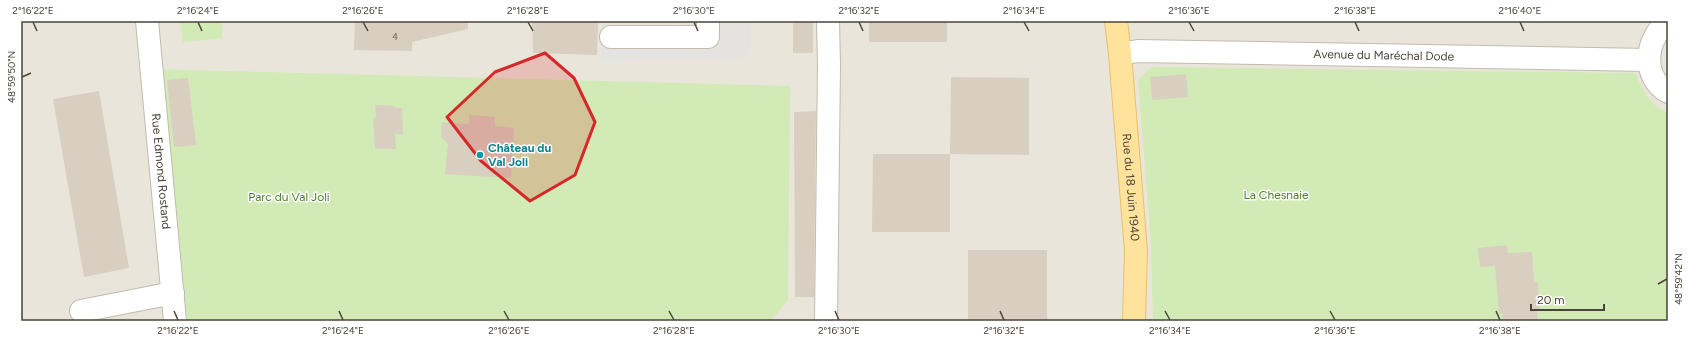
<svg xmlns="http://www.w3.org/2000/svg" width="1689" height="342" font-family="Figtree,sans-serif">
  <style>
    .residential { fill: #eae5da }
    .green { fill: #d2eab5 }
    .parking { fill: #e5e3e0 }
    .building { fill: #d8cfc1 }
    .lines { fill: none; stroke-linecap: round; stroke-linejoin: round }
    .minor-casing { stroke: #c2bbae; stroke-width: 24 }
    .major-casing { stroke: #e6c16a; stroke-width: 24 }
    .minor { stroke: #fff; stroke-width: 22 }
    .major { stroke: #ffe39c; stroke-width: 22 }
    .marked { fill: #d62828; fill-opacity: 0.2; stroke: #d62828; stroke-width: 3; stroke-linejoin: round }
    .ticks { fill: none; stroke: #4b4439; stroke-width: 1.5 }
    .culture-dot { fill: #0f9aa8; stroke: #fff; stroke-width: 1.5 }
    .labels { text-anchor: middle; stroke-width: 3; stroke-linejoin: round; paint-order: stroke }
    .number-label { font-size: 10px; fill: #6e675b }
    .street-label { font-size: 12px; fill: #4b4439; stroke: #fff }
    .culture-label { font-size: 12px; font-weight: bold; fill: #0d838f; stroke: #fff; text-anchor: start }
    .park-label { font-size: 12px; fill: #4a7f2a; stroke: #fff }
    .neatline { fill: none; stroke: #4b4439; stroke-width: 1.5 }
    .ticks-label { font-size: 10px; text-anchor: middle; fill: #4b4439 }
  </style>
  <rect width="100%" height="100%" fill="#f6f3ec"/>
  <!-- residential -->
  <rect class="residential" x="21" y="21" width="1647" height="300"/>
  <!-- green -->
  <g class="green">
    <polygon points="180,21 222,21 222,38 183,42"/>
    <path d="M1151,67L1635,73C1642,88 1651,108 1668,112V321H1153L1151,244L1138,80Z"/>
    <polygon points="152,69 790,86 788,300 771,321 180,321"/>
  </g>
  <!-- parking -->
  <polygon class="parking" points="685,21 751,21 751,51 744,59 600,62 602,22 684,25"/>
  <!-- building -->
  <g class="building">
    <polygon points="355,21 468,21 468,29 412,42 412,51 354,50"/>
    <polygon points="532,21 598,21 597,55 533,53"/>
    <rect x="793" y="21" width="20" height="32"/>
    <rect x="869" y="21" width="78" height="21"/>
    <polygon points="1186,74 1188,97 1152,100 1150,77"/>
    <polygon points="951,77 1029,78 1029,155 950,154"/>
    <polygon points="188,78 196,145 174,147 167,80"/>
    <polygon points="99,91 129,268 84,277 53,99"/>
    <polygon points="375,105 395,106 395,108 402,108 403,134 395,134 396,149 375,149 373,118 376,117"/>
    <polygon points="816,111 814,297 795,297 794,112"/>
    <polygon points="469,115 495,117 495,126 514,128 511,178 445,174 448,144 441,137 442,122 469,124"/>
    <polygon points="873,154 950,154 950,232 872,232"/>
    <polygon points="1507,245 1508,253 1532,252 1534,282 1538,282 1540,310 1537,311 1538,321 1503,321 1502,313 1499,314 1495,266 1480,267 1478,248"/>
    <rect x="968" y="250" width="79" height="71"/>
  </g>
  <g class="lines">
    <!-- minor casing -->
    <g class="minor-casing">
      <g id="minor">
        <path id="s1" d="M147,21L175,321"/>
        <path d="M1668,22C1645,38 1641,77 1668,92"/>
        <polyline points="611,37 708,37 708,21"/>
        <path id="s2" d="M1120,54L1138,51L1648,60"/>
        <polyline points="81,311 173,293"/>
        <polyline points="826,321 829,65 828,21"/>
      </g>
    </g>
    <!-- major casing -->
    <g class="major-casing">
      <g id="major">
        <path id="s3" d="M1116,21L1120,54L1136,251L1134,321"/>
      </g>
    </g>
    <!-- minor -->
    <use href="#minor" class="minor"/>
    <!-- major -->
    <use href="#major" class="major"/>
  </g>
  <!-- marked area -->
  <path class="marked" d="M545,53L574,78L595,122L575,175L530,201L481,161L447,117L495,72Z"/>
  <!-- ticks -->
  <path class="ticks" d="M33,22L37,31M198,22L202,31M363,22L368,31M528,22L533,31M694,22L698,31M859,22L863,31M1024,22L1029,31M1189,22L1194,31M1355,22L1359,31M1520,22L1524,31M22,77L31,73M1658,284L1667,279M174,311L178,320M339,311L343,320M504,311L509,320M669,311L674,320M835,311L839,320M1000,311L1004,320M1165,311L1170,320M1330,311L1335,320M1496,311L1500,320"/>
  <!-- markers -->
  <circle class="culture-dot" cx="480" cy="155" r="4"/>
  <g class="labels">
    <!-- number labels -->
    <g class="number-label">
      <text x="395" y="40">4</text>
    </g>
    <!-- street labels -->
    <g class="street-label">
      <text dy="4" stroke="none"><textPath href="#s2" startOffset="264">Avenue du Maréchal Dode</textPath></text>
      <text dy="4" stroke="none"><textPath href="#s1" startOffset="151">Rue Edmond Rostand</textPath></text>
      <text dy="4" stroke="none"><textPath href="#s3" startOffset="167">Rue du 18 Juin 1940</textPath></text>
    </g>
    <!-- culture labels -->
    <g class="culture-label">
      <text x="488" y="152">Château du<tspan x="488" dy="14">Val Joli</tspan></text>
    </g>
    <!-- park labels -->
    <g class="park-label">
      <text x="1276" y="199">La Chesnaie</text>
      <text x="289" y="201">Parc du Val Joli</text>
    </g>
  </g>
  <!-- border -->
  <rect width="1689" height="342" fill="none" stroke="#ffffff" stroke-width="44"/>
  <!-- scale -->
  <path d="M1531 304v6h73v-6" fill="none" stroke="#4b4439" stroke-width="2"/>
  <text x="1537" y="304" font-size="12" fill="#4b4439" stroke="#ffffff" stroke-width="3" paint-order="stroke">20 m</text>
  <rect x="22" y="22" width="1645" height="298" class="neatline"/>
  <g class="ticks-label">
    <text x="33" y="14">2°16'22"E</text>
    <text x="198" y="14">2°16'24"E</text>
    <text x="363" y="14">2°16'26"E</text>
    <text x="528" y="14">2°16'28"E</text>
    <text x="694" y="14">2°16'30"E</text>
    <text x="859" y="14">2°16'32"E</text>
    <text x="1024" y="14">2°16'34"E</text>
    <text x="1189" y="14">2°16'36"E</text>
    <text x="1355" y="14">2°16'38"E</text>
    <text x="1520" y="14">2°16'40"E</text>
    <text transform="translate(11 77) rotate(-90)" y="4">48°59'50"N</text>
    <text transform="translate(1678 279) rotate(-90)" y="4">48°59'42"N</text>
    <text x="178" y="334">2°16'22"E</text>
    <text x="343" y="334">2°16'24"E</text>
    <text x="509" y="334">2°16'26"E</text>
    <text x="674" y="334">2°16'28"E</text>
    <text x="839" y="334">2°16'30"E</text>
    <text x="1004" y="334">2°16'32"E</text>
    <text x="1170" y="334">2°16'34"E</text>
    <text x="1335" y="334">2°16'36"E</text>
    <text x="1500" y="334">2°16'38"E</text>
  </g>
</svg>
